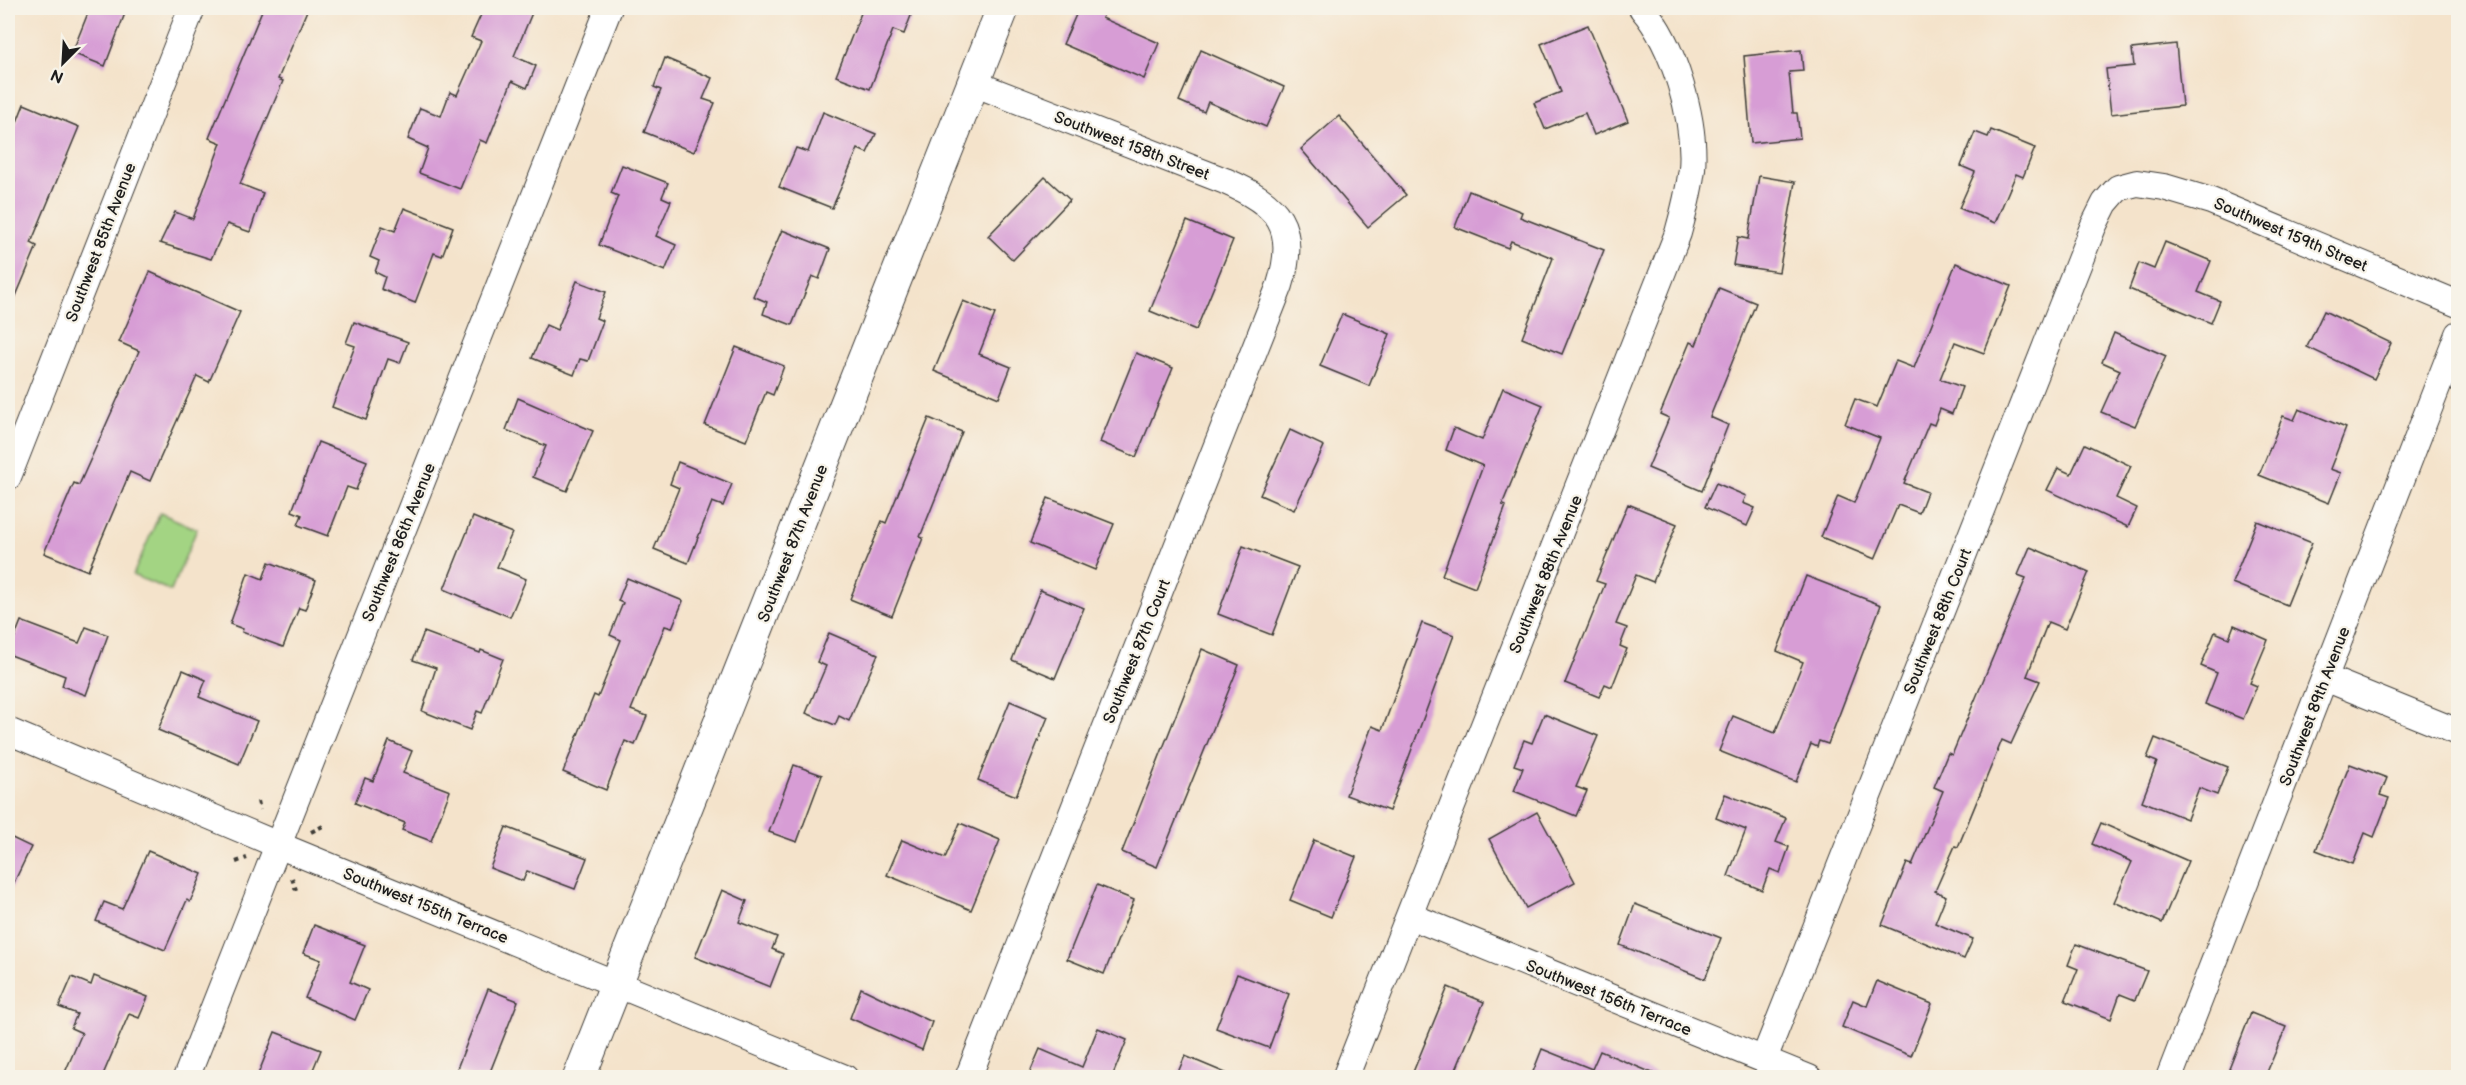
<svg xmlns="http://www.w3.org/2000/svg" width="2466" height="1085" font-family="'Balsamiq Sans',sans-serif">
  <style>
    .green { fill: #a3d483; stroke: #607850; stroke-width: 1.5 }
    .building { fill: #d79dd5 }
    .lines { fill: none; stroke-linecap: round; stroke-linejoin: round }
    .minor-casing { stroke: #3c3a36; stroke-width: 28 }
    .tertiary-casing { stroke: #3c3a36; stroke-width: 34 }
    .path { stroke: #3c3a36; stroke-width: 4; stroke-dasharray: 4.5 4.5; stroke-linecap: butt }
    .minor { stroke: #fff; stroke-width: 26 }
    .tertiary { stroke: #fff; stroke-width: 32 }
    .labels { text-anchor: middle; stroke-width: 4.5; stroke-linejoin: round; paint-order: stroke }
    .street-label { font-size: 16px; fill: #1c1c1c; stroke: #f7f3e8 }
  </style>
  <rect width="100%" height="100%" fill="#f7f3e8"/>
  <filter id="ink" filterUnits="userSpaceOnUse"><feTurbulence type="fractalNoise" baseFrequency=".0167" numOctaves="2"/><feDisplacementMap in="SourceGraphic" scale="12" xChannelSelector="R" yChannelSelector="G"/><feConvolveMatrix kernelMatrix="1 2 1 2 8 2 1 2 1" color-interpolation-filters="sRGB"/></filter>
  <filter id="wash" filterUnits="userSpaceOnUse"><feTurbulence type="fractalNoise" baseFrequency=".008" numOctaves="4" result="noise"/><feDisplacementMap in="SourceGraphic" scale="24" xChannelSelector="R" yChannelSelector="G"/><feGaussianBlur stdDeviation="1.35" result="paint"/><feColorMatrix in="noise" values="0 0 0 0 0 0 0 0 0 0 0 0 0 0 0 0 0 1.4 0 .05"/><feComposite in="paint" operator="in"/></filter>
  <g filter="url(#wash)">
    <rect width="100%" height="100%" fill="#f4e3cb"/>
    <!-- green -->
    <polygon class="green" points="160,513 197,529 171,591 133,575"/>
    <g id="blocks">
      <!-- building -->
      <g class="building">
        <polygon points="90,8 127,8 105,66 72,53"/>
        <polygon points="263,8 308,8 278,79 283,81 240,184 263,193 250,232 227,224 211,259 160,243 175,212 193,219 221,143 209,138"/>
        <polygon points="484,8 534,8 514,56 536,66 527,88 512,81 487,143 480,140 460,189 419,173 428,148 408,139 420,108 441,116 450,92 457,95 481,41 471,37"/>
        <polygon points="863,8 899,8 912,13 904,34 893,30 870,89 836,76"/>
        <polygon points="1079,8 1107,8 1102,18 1159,43 1144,79 1063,44"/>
        <polygon points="1588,25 1628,121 1594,135 1585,113 1545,129 1534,103 1561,92 1541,44"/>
        <polygon points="2176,44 2182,106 2111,114 2106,69 2134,66 2132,49"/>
        <polygon points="1201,50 1284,87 1266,127 1208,102 1204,112 1179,101"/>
        <polygon points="1801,50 1803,71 1789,72 1793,113 1797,113 1800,138 1751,143 1744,56"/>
        <polygon points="665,58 712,78 703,99 715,103 694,152 644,132 661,90 654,87"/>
        <polygon points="24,104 79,127 31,243 37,246 8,315 8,145"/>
        <polygon points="823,112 876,134 867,153 858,149 832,208 779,187 796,148 808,152"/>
        <polygon points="1339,116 1406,195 1368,227 1301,149"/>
        <polygon points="1991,130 2035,148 2023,177 2016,174 1995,223 1959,208 1975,172 1961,166 1975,132 1988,137"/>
        <polygon points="622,165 668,183 662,197 671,201 656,236 676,245 665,271 599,245 618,196 611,193"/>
        <polygon points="1759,176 1795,182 1779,272 1733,265 1738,237 1748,239"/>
        <polygon points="1045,177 1070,200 1013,260 988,236"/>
        <polygon points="1469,191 1522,212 1520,217 1604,250 1562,354 1522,338 1553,258 1511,241 1508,248 1455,227"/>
        <polygon points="404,208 453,227 442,256 434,253 415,303 381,289 385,277 375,272 379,261 370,257 382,226 395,231"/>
        <polygon points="1187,221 1233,240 1196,330 1150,311"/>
        <polygon points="782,230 830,249 819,279 812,276 792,325 763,314 767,302 753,296"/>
        <polygon points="2165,242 2211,261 2198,292 2220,301 2211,323 2129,289 2139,263 2154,269"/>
        <polygon points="1956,263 2011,286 1984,353 1955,342 1940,379 1962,387 1952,414 1940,409 1934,425 1929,423 1904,483 1927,492 1919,513 1898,505 1875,559 1821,537 1838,496 1854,503 1880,438 1845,424 1855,399 1877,407 1896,361 1914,368"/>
        <polygon points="150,272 240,312 209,382 197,376 150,481 130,472 88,571 44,553 74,483 79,485 139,351 119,342"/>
        <polygon points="577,281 606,292 596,318 603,321 588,361 580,359 574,375 532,358 546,325 557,330"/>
        <polygon points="1719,288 1756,303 1710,417 1728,425 1702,491 1648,468 1669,418 1660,414 1690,342 1696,345"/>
        <polygon points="963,301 995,314 979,354 1011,367 999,398 934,371"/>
        <polygon points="2324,311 2391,343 2374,379 2307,347"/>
        <polygon points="1342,314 1390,334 1369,386 1320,366"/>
        <polygon points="354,322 408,342 400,363 388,359 366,420 332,407 355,346 346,343"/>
        <polygon points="2114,333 2166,356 2135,426 2101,412 2120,370 2102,362"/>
        <polygon points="736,347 784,366 773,395 766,392 746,441 705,425"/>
        <polygon points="1136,353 1173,368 1136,457 1100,442"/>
        <polygon points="1503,388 1543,405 1502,505 1506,506 1475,588 1442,575 1483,466 1446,450 1454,428 1482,440"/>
        <polygon points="518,398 593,431 567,491 533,477 546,446 506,430"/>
        <polygon points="2299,409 2346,428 2330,469 2341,473 2329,503 2259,475 2283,416 2294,420"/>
        <polygon points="929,418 962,432 920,537 923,538 892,616 850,599 882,521 886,523"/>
        <polygon points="1290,430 1324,446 1294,510 1260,495"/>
        <polygon points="318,442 367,461 356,490 347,487 328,536 298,525 302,515 292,511"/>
        <polygon points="2085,444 2131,466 2116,498 2137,508 2128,527 2047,490 2058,468 2071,474"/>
        <polygon points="678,462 732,484 723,506 712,502 688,563 654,549 679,488 670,484"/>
        <polygon points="1716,483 1746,496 1743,503 1755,508 1747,526 1705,507"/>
        <polygon points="1048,498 1114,524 1095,570 1030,543"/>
        <polygon points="1628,504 1677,524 1653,582 1636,575 1616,624 1627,628 1620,646 1627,649 1612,687 1605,684 1599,697 1565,683 1605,584 1596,581"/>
        <polygon points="473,517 512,533 497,567 526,579 510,617 444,589"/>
        <polygon points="2257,521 2312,543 2287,605 2232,583"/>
        <polygon points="1243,546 1298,567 1272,635 1218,614"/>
        <polygon points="2030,547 2089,572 2065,629 2048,622 2027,676 2040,681 2011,744 2002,740 1958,847 1955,846 1935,891 1946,896 1935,923 1973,939 1964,959 1882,925 1907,863 1912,865 1943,791 1934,787 1948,753 1952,755 2026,578 2018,575"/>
        <polygon points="269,562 316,580 305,610 299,608 283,647 242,632 243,629 230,624 248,573 263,579"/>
        <polygon points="1806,576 1881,605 1828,744 1819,741 1817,747 1811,744 1796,782 1719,751 1733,716 1775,733 1803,662 1777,651"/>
        <polygon points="627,578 683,601 672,628 665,626 631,710 647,716 635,745 625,741 606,790 563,772 594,695 598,697 621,640 610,635 623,603 618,601"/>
        <polygon points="1040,590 1084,608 1055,678 1012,660"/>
        <polygon points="21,621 79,643 86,627 108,635 86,695 62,686 65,676 8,654"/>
        <polygon points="1422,623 1454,635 1389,811 1346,795 1372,726 1382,730"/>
        <polygon points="2234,625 2268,640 2250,683 2257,686 2243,719 2205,704 2217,673 2201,666 2215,632 2229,638"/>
        <polygon points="424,632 480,653 481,650 503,659 482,713 477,711 470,730 422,711 436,668 413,660"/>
        <polygon points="829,633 878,654 849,721 839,716 835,725 806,713 826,666 817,662"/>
        <polygon points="1202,649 1239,665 1157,867 1122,852"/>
        <polygon points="183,670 206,680 199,697 257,721 239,764 158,730"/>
        <polygon points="1010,701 1048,717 1016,796 978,780"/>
        <polygon points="1544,714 1598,736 1576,787 1587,791 1576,816 1514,791 1523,768 1514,765 1524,740 1532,743"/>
        <polygon points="2155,738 2228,767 2217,795 2199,788 2187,819 2142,801 2157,762 2147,758"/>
        <polygon points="389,741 412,751 403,773 450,791 431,841 402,830 405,823 355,803 365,778 373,781"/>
        <polygon points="2350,764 2387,778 2380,795 2389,798 2374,837 2365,833 2353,864 2316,850"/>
        <polygon points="794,765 822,775 797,842 769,832"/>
        <polygon points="1725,794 1786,818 1776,842 1789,847 1780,873 1770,869 1762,890 1728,876 1746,830 1716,818"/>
        <polygon points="1537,812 1575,882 1526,908 1489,839"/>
        <polygon points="960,823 1000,840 971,910 887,875 902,840 945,858"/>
        <polygon points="2101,823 2188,861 2162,923 2114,902 2132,862 2092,844"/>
        <polygon points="506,827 587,858 575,889 527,871 523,881 490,868"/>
        <polygon points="8,836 31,847 8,895"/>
        <polygon points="1314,840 1356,857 1331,917 1290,900"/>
        <polygon points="148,851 202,874 190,902 187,900 165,950 96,921 104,902 122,909"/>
        <polygon points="1097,885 1134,900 1104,974 1067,959"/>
        <polygon points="722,890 747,901 739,922 777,937 772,949 783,954 770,987 695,957"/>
        <polygon points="1635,904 1721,938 1705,979 1620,945"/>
        <polygon points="314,925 365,945 350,982 368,990 355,1020 305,998 321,960 303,953"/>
        <polygon points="2076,944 2147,971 2135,1000 2120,994 2111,1019 2065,1001 2078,969 2068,965"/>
        <polygon points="1237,974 1289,994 1269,1048 1216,1028"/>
        <polygon points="94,976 148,997 139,1018 129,1014 102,1077 63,1077 82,1033 71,1028 77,1014 59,1007 72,977 91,985"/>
        <polygon points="1877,981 1932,1004 1911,1056 1842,1027 1853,1000 1867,1006"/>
        <polygon points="1448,987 1484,1002 1453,1077 1411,1077"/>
        <polygon points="861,988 932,1022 922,1050 850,1018"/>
        <polygon points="488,989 518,1001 488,1077 474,1077 456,1071"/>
        <polygon points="2251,1013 2286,1027 2265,1077 2250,1077 2229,1069"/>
        <polygon points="1098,1028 1127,1040 1112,1077 1028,1077 1040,1049 1082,1067"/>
        <polygon points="275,1032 321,1050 310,1077 257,1077"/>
        <polygon points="1542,1049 1592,1069 1600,1051 1662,1077 1531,1077"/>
        <polygon points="1185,1056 1235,1077 1176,1077"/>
      </g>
    </g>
  </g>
  <g filter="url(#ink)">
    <use href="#blocks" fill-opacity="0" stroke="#3c3a36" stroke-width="1.5"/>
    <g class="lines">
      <!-- minor casing -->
      <g class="minor-casing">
        <g id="minor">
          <polyline points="8,477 192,8"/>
          <polyline points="2325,678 2458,732"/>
          <polyline points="8,731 278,845 845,1078"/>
          <polyline points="1410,916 1809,1078"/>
          <polyline points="1764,1059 2093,227 2105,203 2118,188 2137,183 2164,187 2211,201 2458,304"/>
          <polyline points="186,1078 609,8"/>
          <path d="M968,1078L1280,285C1298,227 1279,204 1225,181L973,83"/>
          <path d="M1345,1078L1678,233C1684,212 1689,191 1692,169C1696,120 1674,45 1642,8"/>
          <polyline points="2169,1078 2458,334"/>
        </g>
      </g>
      <!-- tertiary casing -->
      <g class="tertiary-casing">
        <polyline id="tertiary" points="579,1078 1003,8"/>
      </g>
      <!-- path -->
      <g class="path">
        <polyline points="258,801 260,810"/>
        <polyline points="311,832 323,826"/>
        <polyline points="236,862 247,858"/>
        <polyline points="292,878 296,890"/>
      </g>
      <!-- minor -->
      <use href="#minor" class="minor"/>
      <!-- tertiary -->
      <use href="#tertiary" class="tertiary"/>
    </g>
  </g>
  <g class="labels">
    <!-- street labels -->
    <g class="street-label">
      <text transform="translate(1132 145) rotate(21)" y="6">Southwest 158th Street</text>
      <text transform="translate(2291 234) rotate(23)" y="6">Southwest 159th Street</text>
      <text transform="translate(100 242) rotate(-69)" y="6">Southwest 85th Avenue</text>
      <text transform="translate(398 542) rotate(-68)" y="6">Southwest 86th Avenue</text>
      <text transform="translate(792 543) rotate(-69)" y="6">Southwest 87th Avenue</text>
      <text transform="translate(1545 574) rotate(-68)" y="6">Southwest 88th Avenue</text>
      <text transform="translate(1937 621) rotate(-68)" y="6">Southwest 88th Court</text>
      <text transform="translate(1136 651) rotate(-68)" y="6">Southwest 87th Court</text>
      <text transform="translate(2314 706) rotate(-69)" y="6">Southwest 89th Avenue</text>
      <text transform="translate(426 905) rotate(22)" y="6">Southwest 155th Terrace</text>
      <text transform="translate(1609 997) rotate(22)" y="6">Southwest 156th Terrace</text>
    </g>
  </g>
  <!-- margin -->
  <rect width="2466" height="1085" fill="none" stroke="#f7f3e8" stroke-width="30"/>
  <!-- north arrow -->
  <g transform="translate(63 63) rotate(204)" stroke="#f7f3e8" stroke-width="4.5" paint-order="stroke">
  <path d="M0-4.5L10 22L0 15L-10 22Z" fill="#1c1c1c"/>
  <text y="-9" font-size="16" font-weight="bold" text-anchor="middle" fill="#1c1c1c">N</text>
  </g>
</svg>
